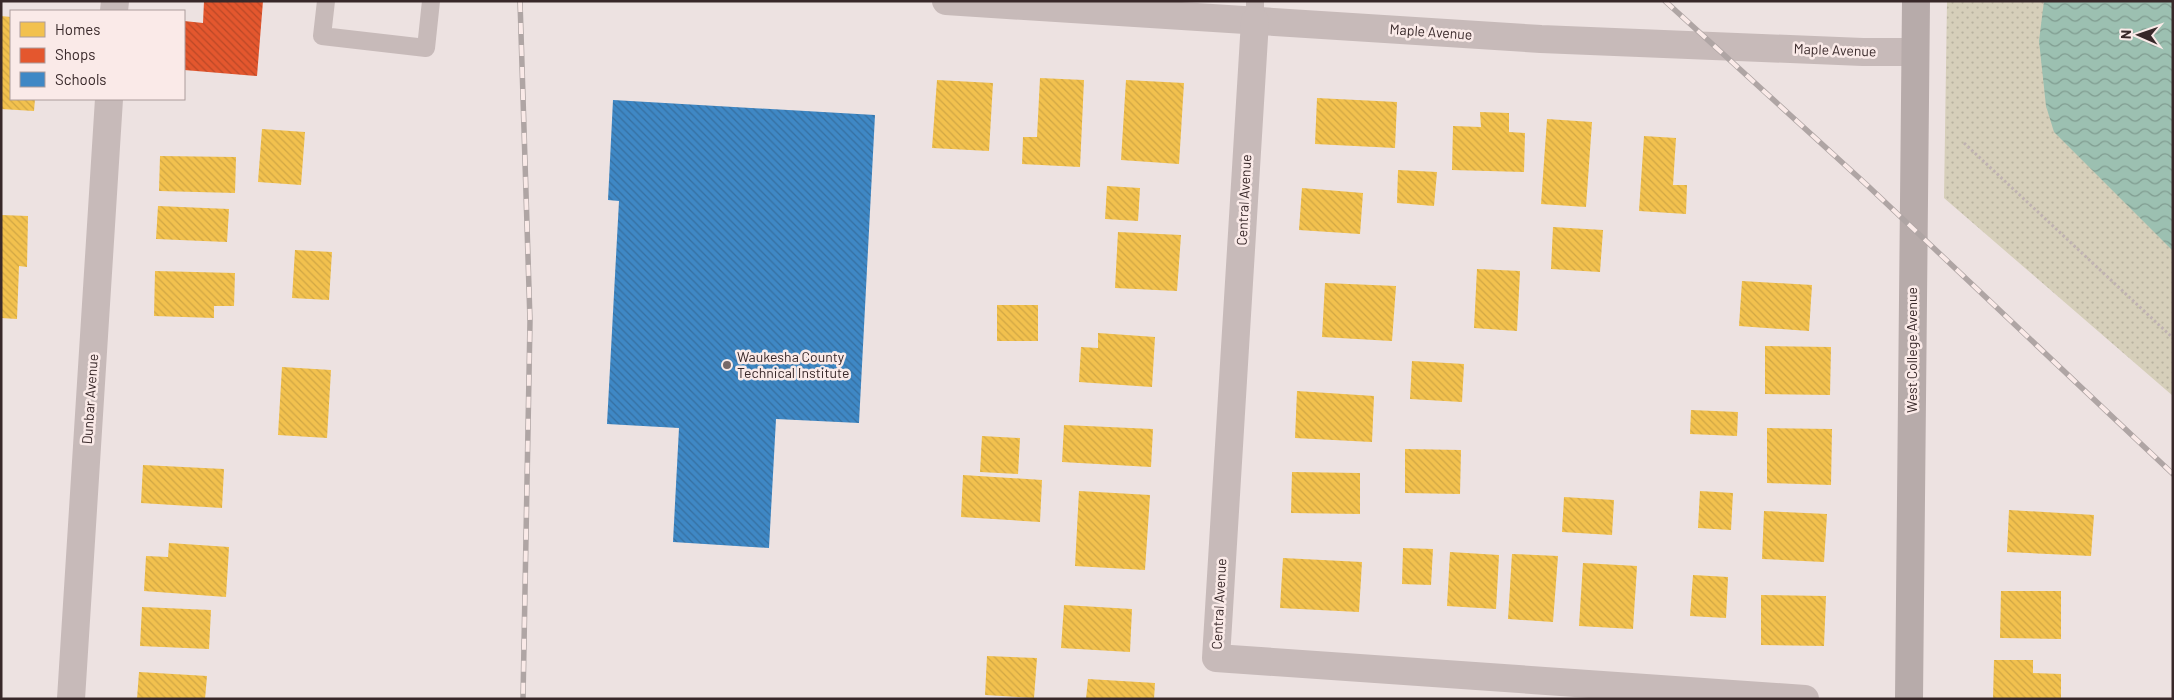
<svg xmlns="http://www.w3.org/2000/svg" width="2174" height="700" font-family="Barlow,sans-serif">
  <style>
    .grass { fill: url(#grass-dots) }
    .water { fill: url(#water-waves) }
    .homes { fill: url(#homes-back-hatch) }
    .shops { fill: url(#shops-back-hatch) }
    .schools { fill: url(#schools-back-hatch) }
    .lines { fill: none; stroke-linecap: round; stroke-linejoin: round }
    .path { stroke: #c0b3b2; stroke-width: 3; stroke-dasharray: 2.5 2.5; stroke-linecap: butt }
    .lane { stroke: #c7bab9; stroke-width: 18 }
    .street { stroke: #c7bab9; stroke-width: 28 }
    .secondary { stroke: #b7abaa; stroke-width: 28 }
    .rail-casing { stroke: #afa5a4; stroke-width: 5.5 }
    .rail { stroke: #faeae8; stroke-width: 4; stroke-dasharray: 11; stroke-linecap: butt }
    .poi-dot { fill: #776969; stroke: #faeae8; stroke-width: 2 }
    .labels { text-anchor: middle; stroke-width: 5; stroke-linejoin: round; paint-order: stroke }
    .street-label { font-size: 14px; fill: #382829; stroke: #faeae8 }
    .poi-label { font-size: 14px; fill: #382829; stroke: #faeae8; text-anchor: start }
  </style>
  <defs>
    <pattern id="grass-dots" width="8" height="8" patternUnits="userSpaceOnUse" patternTransform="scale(1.25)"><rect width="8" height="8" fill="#d6cfba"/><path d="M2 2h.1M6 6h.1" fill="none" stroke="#b8b2a0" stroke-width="1.8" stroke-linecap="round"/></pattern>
    <pattern id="water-waves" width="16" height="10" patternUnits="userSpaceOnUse" patternTransform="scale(1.25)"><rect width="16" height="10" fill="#9cc0b1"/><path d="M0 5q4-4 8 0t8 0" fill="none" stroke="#809c90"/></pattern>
    <pattern id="homes-back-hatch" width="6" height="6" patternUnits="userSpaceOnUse" patternTransform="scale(1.25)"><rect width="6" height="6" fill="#f2c14e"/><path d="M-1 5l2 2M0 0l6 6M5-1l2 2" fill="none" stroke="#d0a644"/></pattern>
    <pattern id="shops-back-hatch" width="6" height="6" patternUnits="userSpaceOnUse" patternTransform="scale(1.25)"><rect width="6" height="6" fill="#e4572e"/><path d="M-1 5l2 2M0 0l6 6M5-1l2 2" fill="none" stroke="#ba4827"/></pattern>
    <pattern id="schools-back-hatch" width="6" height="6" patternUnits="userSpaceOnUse" patternTransform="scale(1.25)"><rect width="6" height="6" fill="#3f88c5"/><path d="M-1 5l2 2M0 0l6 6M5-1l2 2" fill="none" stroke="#366fa0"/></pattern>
  </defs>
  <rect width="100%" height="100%" fill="#ede2e1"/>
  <!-- grass -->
  <polygon class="grass" points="1947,1 2173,1 2173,396 1944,198"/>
  <!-- water -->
  <polygon class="water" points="2044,1 2173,1 2173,251 2054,132 2046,106 2039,41"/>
  <!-- homes -->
  <g class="homes">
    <polygon points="1,16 11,17 11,99 35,99 34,111 1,109"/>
    <polygon points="1040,78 1084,80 1080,167 1022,164 1023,137 1037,137"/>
    <polygon points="937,80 993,83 989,151 932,148"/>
    <polygon points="1126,80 1184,83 1179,164 1121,160"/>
    <polygon points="1317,98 1397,102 1395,148 1315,144"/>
    <polygon points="1480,112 1509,113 1509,132 1525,133 1524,172 1452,170 1453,126 1481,127"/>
    <polygon points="1547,119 1592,122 1586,207 1541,204"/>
    <polygon points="262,129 305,132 301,185 258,182"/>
    <polygon points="1644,136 1676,138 1673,185 1687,185 1686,214 1639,211"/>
    <polygon points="160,156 236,157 235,193 159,191"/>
    <polygon points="1398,170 1437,172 1434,206 1397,203"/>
    <polygon points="1107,186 1140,188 1138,221 1105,219"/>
    <polygon points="1302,188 1363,193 1360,234 1299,230"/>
    <polygon points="158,206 229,209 227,242 156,239"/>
    <polygon points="1,215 28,216 27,267 19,266 17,319 1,318"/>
    <polygon points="1553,227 1603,230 1600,272 1551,269"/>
    <polygon points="1118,232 1181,235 1177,291 1115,288"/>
    <polygon points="295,250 332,252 329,300 292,298"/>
    <polygon points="1477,269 1520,271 1517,331 1474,328"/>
    <polygon points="155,271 235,273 234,306 214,306 214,318 154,316"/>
    <polygon points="1742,281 1812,285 1809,331 1739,326"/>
    <polygon points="1325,283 1396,286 1392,341 1322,337"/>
    <rect x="997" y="305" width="41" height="36"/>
    <polygon points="1098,333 1155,337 1152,387 1079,382 1081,347 1098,348"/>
    <polygon points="1765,346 1831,347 1830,395 1765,394"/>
    <polygon points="1412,361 1464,364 1462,402 1410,399"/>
    <polygon points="282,367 331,370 327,438 278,435"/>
    <polygon points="1297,391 1374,396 1372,442 1295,438"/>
    <polygon points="1691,410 1738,412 1737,436 1690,434"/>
    <polygon points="1064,425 1153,429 1151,467 1062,462"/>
    <polygon points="1767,428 1832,429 1831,485 1767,483"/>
    <polygon points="982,436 1020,438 1018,474 980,472"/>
    <polygon points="1405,449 1461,450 1460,494 1405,493"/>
    <polygon points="143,465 224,469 222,508 141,503"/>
    <polygon points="1292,472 1360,473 1360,514 1291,513"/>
    <polygon points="963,475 1042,480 1040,522 961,517"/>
    <polygon points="1079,491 1150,495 1145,570 1075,566"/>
    <polygon points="1700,491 1733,493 1731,530 1698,528"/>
    <polygon points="1564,497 1614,500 1612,535 1562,532"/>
    <polygon points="2009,510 2094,515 2091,556 2007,552"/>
    <polygon points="1764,511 1827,514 1824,562 1762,559"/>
    <polygon points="169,543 229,547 226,597 144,591 146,556 168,557"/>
    <polygon points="1403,548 1433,549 1431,585 1402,584"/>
    <polygon points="1450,552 1499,555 1496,609 1447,606"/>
    <polygon points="1512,554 1558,556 1553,622 1508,619"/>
    <polygon points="1283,558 1362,562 1359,612 1280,608"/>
    <polygon points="1583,563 1637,566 1633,629 1579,626"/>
    <polygon points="1693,575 1728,577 1726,618 1690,616"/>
    <polygon points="2001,591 2061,591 2061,639 2000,638"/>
    <polygon points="1761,595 1826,596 1824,646 1761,645"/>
    <polygon points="1064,605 1132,609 1130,652 1061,648"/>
    <polygon points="142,607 211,610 209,649 140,646"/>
    <polygon points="987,656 1037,658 1034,698 985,695"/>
    <polygon points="1994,660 2033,660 2033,673 2061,674 2061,699 1993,699"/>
    <polygon points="139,672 207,676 205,699 137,699"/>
    <polygon points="1088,679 1155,683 1154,699 1086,699"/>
  </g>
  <!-- shops -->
  <polygon class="shops" points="204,1 263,1 257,76 184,70 184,21 203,23"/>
  <!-- schools -->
  <polygon class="schools" points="613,100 875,115 859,423 776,419 769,548 673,542 679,428 607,424 619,201 608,200"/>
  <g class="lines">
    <!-- path -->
    <polyline class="path" points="1964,143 2173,338"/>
    <!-- lane -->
    <g class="lane">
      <polyline points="326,1 322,36 426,48 431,1"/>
      <polyline points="1255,21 1255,1"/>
    </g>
    <!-- street -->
    <g class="street">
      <polyline points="946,1 1541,39 1863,52 1915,52"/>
      <polyline points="114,11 115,1"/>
      <polyline points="1255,21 1216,658 1805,699"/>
      <polyline points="71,699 109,99"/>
    </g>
    <!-- secondary -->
    <polyline class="secondary" points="1909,699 1916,1"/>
    <!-- rail casing -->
    <g class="rail-casing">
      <g id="rail">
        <polyline points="520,1 530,321 523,699"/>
        <polyline points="1665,1 1868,186 2173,474"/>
      </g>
    </g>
    <!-- rail -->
    <use href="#rail" class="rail"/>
  </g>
  <!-- markers -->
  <circle class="poi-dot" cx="727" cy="365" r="5"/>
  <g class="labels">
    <!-- street labels -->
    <g class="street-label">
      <text transform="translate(1431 32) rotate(4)" y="5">Maple Avenue</text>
      <text transform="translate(1835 50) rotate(2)" y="5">Maple Avenue</text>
      <text transform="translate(1244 200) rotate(-87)" y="5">Central Avenue</text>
      <text transform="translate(1912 350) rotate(-90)" y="5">West College Avenue</text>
      <text transform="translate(90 399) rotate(-86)" y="5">Dunbar Avenue</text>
      <text transform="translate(1219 604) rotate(-87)" y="5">Central Avenue</text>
    </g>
    <!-- poi labels -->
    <g class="poi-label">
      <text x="737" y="362">Waukesha County<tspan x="737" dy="16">Technical Institute</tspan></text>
    </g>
  </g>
  <!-- border -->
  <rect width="2174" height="700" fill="none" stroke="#382829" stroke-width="5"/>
  <!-- legend -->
  <rect x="10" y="10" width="175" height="90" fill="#faeae8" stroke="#ac9c9c"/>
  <rect x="20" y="22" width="25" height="15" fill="#f2c14e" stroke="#ac9c9c"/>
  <text x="55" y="35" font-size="15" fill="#382829">Homes</text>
  <rect x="20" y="48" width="25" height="15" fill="#e4572e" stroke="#ac9c9c"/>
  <text x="55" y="60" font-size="15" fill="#382829">Shops</text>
  <rect x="20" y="72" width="25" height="15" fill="#3f88c5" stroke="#ac9c9c"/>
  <text x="55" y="85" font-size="15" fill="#382829">Schools</text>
  <!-- north arrow -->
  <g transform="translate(2139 35) rotate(272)" stroke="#faeae8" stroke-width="4" paint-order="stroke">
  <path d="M0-4L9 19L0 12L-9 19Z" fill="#382829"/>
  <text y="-8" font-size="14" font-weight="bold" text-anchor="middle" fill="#382829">N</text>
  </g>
</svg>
